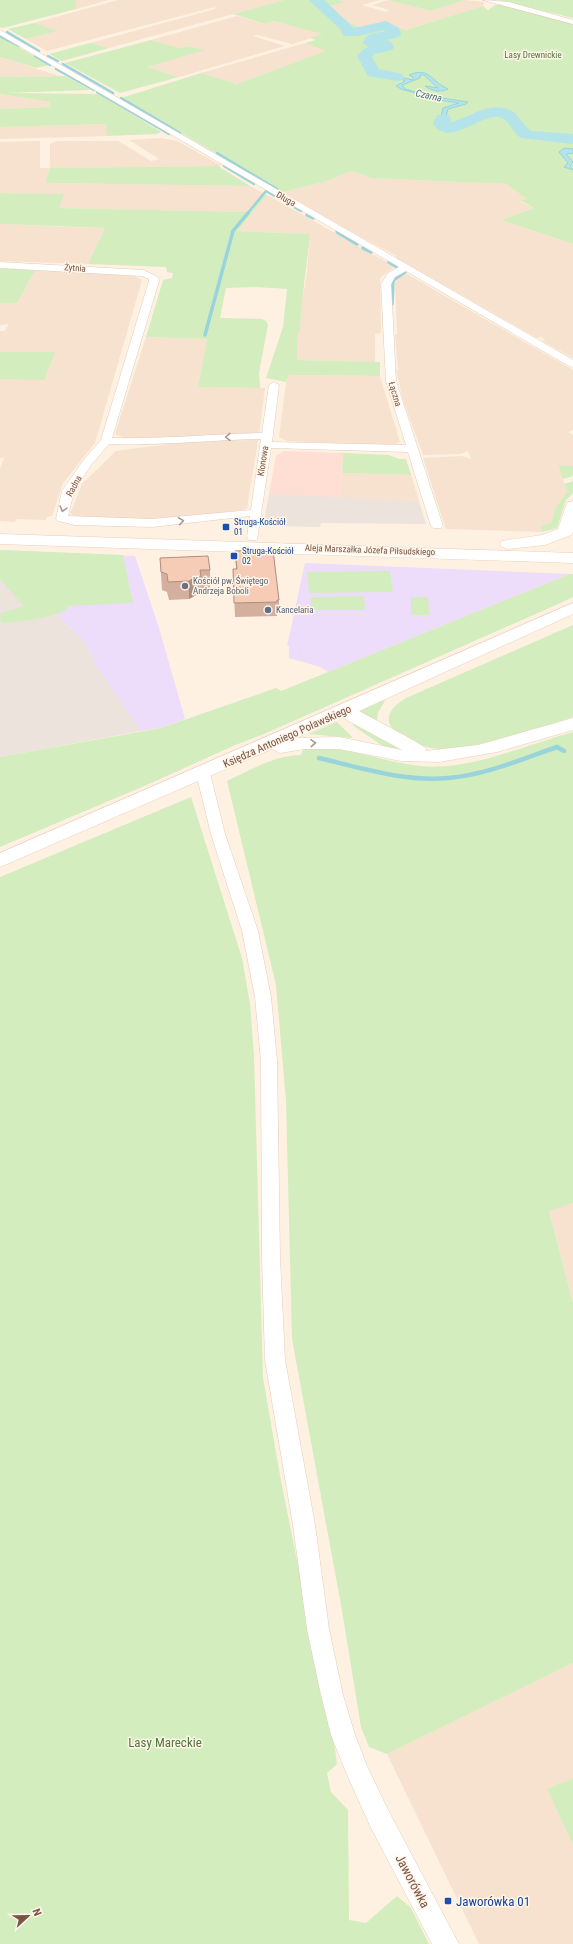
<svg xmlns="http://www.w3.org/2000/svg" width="573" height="1944" font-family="'Roboto Condensed',sans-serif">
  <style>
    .residential { fill: #f6e2ce }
    .commercial { fill: #ffdfd4 }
    .industrial { fill: #ece3dc }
    .education { fill: #eeddfa }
    .green { fill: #d3edbe }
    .water { fill: #b4e4e9; stroke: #99d4dc }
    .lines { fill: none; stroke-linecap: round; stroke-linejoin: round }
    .stream-far2 { stroke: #99d4dc; stroke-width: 2.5 }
    .stream-far1 { stroke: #99d4dc; stroke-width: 3.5 }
    .stream { stroke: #99d4dc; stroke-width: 4.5 }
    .river { fill: #b4e4e9; fill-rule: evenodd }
    .street-casing { stroke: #e3cdbc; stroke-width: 1 }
    .secondary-casing { stroke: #ebcfbb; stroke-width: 1 }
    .street { fill: #fff; fill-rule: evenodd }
    .secondary { fill: #fff; fill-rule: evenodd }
    .wall { fill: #d4af9d }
    .shaded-wall { fill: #ac8f7f }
    .building { fill: #f6ccb6; stroke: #ac8f7f }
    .oneway { stroke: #ad998f }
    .transit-dot { fill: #1a4fb4; stroke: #fff5e9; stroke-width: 1.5 }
    .worship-dot { fill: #6b7280; stroke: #fff5e9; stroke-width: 1.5 }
    .service-dot { fill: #5c6f8a; stroke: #fff5e9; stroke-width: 1.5 }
    .labels { text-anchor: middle; stroke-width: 3; stroke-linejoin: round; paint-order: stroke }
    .far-park-label { font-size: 9px; fill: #4f783a; stroke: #fff5e9 }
    .far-street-label { font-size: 9px; fill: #775545; stroke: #fff5e9 }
    .far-transit-label { font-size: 9px; fill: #164399; stroke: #fff5e9; text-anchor: start }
    .far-worship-label { font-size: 9px; fill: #5b616d; stroke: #fff5e9; text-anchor: start }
    .far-service-label { font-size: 9px; fill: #4e5e75; stroke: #fff5e9; text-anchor: start }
    .far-water-label { font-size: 10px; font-style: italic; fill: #38767e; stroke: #fff5e9 }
    .street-label { font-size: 11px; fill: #775545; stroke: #fff5e9 }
    .near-park-label { font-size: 13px; fill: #4f783a; stroke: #fff5e9 }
    .near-street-label { font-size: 13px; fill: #775545; stroke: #fff5e9 }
    .near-transit-label { font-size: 13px; fill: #164399; stroke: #fff5e9; text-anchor: start }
  </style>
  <rect width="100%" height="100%" fill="#fef1e1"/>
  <!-- residential -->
  <g class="residential">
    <polygon points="76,0 109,0 76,9"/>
    <polygon points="118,0 284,0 109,48 90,43 215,9 215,7 47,51 26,39 57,31 34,23"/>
    <polygon points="341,0 379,0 362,5 386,12 390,10 372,5 388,0 431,11 464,0 484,2 483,6 406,30 378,26 365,29 348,22 327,7 344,2"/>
    <polygon points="237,16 265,24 274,21 323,34 292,44 257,35 253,36 285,46 179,77 146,67 204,50 188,46 179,48 151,40"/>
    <polygon points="305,43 327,51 237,84 201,73"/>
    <polygon points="0,57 59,76 0,77"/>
    <polygon points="0,94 50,102 50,107 0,109"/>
    <polygon points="107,124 107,136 0,139 0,127"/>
    <polygon points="161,138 177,141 222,166 50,168 45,183 250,186 263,193 248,212 58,208 63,194 0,193 0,142 40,141 40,168 50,168 50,144 56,141 118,141 151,161 159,159 129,140"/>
    <polygon points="352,171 371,178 506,184 527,199 520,201 534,208 501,220 573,244 573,358 542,341 545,339 541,337 537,338 395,257 397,256 366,240 282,192 324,182"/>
    <polygon points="267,195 394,266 394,267 380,278 381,333 375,334 375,362 297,360 298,332 300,332 301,308 307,272 310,234 237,231"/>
    <polygon points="0,224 67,227 105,228 88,264 0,261"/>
    <polygon points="36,269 86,271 135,276 142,280 95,443 63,483 52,516 46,517 46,520 16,519 15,522 0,521 0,469 4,458 0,458 0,331 5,331 9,324 0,325 0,303 17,303"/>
    <polygon points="407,274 573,370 573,430 568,432 573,435 573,466 558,465 567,491 555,509 551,523 540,526 542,532 446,529 423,458 462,456 471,459 468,451 461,454 423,455 403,400 396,370 398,369 395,335 397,334 395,280 400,276"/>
    <polygon points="146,337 207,339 198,387 265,388 259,434 125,438 115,434"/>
    <polygon points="287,375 380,376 400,442 393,445 362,444 287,441 279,437"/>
    <polygon points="258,440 247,509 166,520 79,518 70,514 82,484 116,451 185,442"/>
    <polygon points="342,473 411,475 419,501 340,498"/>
    <polygon points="573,1203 573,1303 549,1210"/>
    <polygon points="573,1663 573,1778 547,1789 573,1845 573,1944 479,1944 387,1754"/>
  </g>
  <!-- commercial -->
  <polygon class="commercial" points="285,451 343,453 340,498 269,494 276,455"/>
  <!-- industrial -->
  <g class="industrial">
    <polygon points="269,494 419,501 426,524 321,523 320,527 273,526 264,521"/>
    <polygon points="0,550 3,550 66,625 70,627 87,645 94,663 141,731 0,757"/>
  </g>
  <!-- education -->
  <g class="education">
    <polygon points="3,550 135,556 159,628 185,719 161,728 141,731 94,663 87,645 70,627 66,625"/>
    <polygon points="305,563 570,574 328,672 320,667 289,658 289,646 287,646"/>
  </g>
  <!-- green -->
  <g class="green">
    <polygon points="0,0 76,0 76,9 3,28 0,27"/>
    <polygon points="284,0 340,0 345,2 327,7 348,22 365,29 382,24 406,30 483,6 488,10 495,5 507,5 573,24 573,244 501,220 534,208 520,200 527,199 506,184 371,178 352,171 324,182 282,192 121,98 201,73 237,84 326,51 305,43 316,40 310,38 322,34 274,21 265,24 233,14"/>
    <polygon points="388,0 464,0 431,11"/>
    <polygon points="497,0 573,0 573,18"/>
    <polygon points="34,23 58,31 26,39 8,29"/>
    <polygon points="0,36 49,65 36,68 0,57"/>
    <polygon points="151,40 179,48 188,46 205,50 147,67 179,77 120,93 65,63"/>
    <polygon points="90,43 109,48 62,61 49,54"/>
    <polygon points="65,76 91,90 5,93 99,94 161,132 156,134 107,136 106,124 0,127 0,109 50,107 50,102 0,94 0,77"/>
    <polygon points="218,166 250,186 45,183 50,168"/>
    <path d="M0,193L64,194L59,208L248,212L263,193L267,195L237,231L310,234C307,267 301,299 300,332H298L297,360L380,362V376L288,375L286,382L266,378L283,327L287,289L255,287L226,288L220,318L262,319L266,321L268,325L259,373L260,388L198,387L207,339L146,337L163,280L172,278L173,273L167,272L166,267L88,264L105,228L0,224Z"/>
    <polygon points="0,266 37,267 17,303 0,303"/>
    <polygon points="0,352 55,352 44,380 0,379"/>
    <polygon points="343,453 389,455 399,459 406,459 411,475 342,473"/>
    <polygon points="558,465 573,466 573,476 563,479"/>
    <polygon points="573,481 573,493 566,500 557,528 542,532 540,526 551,523 555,509 567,491 564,484"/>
    <path d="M0,550L123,555L133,603L67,606V610C46,619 25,621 2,623L0,621L1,613L24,606L0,579Z"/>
    <polygon points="390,571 393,592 309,593 307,572"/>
    <polygon points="570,574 573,574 573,597 556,605 264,734 233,746 149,784 0,847 0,757 161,728 276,688 281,691"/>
    <polygon points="364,596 365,610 311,610 311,597"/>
    <polygon points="411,597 428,597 429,615 411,615"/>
    <path d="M573,625V717C532,730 488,748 445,749C417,750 360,725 406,698Z"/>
    <polygon points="384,700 385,701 378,712 377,721 374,722 360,711"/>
    <polygon points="337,722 353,738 309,734 336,722"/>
    <polygon points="351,722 409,752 383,746 355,727"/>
    <path d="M573,732V1203L549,1211L573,1303V1663L387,1754L369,1747L361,1727L341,1605L292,1339L286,1101L276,985L227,781C251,770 275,755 301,755L303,748C344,743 380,762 420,766C469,771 526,745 573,732Z"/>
    <polygon points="191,797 242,958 250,1004 254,1056 263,1378 281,1481 335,1749 337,1764 327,1773 331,1792 348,1810 349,1920 366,1923 397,1896 411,1908 429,1944 0,1944 0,877"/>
    <polygon points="573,1778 573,1845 547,1789"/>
  </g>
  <!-- water -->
  <g class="water">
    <path d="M363,56H367V59L376,72L413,80V77L409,75L411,74C425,70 428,74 437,82C441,86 445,87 448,89C440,93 432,91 425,86L438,88L424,75H420V78L402,85L405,89L436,97L468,102L466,104L448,109L444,123L446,125H460L469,121L467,119L473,117L476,118C462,128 454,132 437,123L440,121L443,108L459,103L439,100L401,89L396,86L405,81L399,78L370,73L362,61Z"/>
    <polygon points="564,148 573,149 573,153 566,154 573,162 570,166 573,170 564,167 568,163 559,152"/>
  </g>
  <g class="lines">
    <!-- stream-far2 -->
    <g class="stream-far2">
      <polyline points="7,32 39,51"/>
      <polyline points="0,36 19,46"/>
      <polyline points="35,56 50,65"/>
      <polyline points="48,56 58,61"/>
      <polyline points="63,64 113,93"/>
      <polyline points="56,69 94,90"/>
      <polyline points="97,92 169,134"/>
      <polyline points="121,98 180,133"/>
      <polyline points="217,153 277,189"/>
      <polyline points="224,166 254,184"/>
      <polyline points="247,214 266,191 301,211"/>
    </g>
    <!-- stream-far1 -->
    <g class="stream-far1">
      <polyline points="307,215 313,218"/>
      <polyline points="337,232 357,244"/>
      <polyline points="363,248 371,252"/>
      <polyline points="389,262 397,267"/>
      <polyline points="392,304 393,280 405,272"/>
      <polyline points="205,335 233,231 248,213"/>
    </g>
    <!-- stream -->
    <path class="stream" d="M319,758C361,768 405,782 448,778C486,775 522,759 557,747L564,751"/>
    <!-- river -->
    <g class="river">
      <path d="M309,0H324L354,28L386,21L399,28L401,34L399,37L386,40L390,41L394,47L392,50L375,54L372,57L379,69L402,74L404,77L402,80L397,81L368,76L357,56L365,48L369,47L363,43C365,33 377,33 386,31L384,30L358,36H344L340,29Z"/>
      <path d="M489,108C518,105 514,117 531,131L573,134V144L521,138C513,133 509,119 499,117C479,114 450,148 433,124L437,115H449L451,118L450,122C455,123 478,110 489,108Z"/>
    </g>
    <!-- street casing -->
    <g class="street-casing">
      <g id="street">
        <polygon points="483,0 509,2 573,20 573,24"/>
        <path d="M0,30L573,360V367L569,366L406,271L395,277L391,284L396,381L443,526L441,528H433L431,526L408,452L271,448L257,540H249L247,537L250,516L152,527L75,525L58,521L56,519L62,491L83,461L101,440L149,281V279L142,276L0,268V262L143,270L158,277L159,281L112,438C162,439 212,434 262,433L269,385L274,382L279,385L272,442L406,445L386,381L381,284L388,273L399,267L0,35ZM261,439L251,510L152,519L68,516L74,491L91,465L109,444C160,446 210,440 261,439Z"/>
        <polygon points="203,769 208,770 210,773 225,834 258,931 271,997 277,1061 280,1258 285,1360 315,1525 329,1629 343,1695 355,1735 367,1766 388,1810 459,1944 432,1944 370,1826 345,1770 331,1735 321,1695 307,1629 293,1525 265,1360 262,1258 261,1061 255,997 242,931 211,834 196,773 198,770"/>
      </g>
    </g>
    <!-- secondary casing -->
    <g class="secondary-casing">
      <g id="secondary">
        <polygon points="573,501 573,532 571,535 545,545 508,549 502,547 500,544 502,541 542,535 558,529 567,503"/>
        <polygon points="0,534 573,553 573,563 0,544"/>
        <path d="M573,603V614L359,711C368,716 424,745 427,749L425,751L478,745L573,718V730L497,752L439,762L401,761L339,749H305L280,753L272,749L0,867V853ZM343,718L402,750L339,737L296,738Z"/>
      </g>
    </g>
    <!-- street -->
    <use href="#street" class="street"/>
    <!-- secondary -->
    <use href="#secondary" class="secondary"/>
  </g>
  <!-- wall -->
  <g class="wall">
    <polygon points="235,551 279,600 279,614 277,614 277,616 235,617 233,569 236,569"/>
    <polygon points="160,558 210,570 210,588 201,588 202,595 196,595 189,599 169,600 167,592 162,590"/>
  </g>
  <!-- shaded-wall -->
  <polygon class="shaded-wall" points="196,577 196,595 189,599 189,581"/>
  <!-- building -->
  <g class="building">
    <polygon points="273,550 279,600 277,600 277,602 234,603 233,569 237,569 235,551"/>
    <polygon points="208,556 210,570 200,570 201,577 196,577 189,581 168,582 167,574 161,572 160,558"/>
  </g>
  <!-- one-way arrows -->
  <defs><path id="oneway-chevron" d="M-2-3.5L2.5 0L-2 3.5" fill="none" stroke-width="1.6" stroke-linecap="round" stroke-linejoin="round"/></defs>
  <g class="oneway">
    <use href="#oneway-chevron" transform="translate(228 437) rotate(179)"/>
    <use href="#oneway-chevron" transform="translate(63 509) rotate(106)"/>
    <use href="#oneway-chevron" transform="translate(181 521) rotate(-8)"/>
    <use href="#oneway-chevron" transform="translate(313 743) rotate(-3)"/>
  </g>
  <!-- markers -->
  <g class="transit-dot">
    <rect x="222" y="523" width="8" height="8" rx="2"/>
    <rect x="230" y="552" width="8" height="8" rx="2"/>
    <rect x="444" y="1897" width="8" height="8" rx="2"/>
  </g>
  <circle class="worship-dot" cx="185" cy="586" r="4"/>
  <circle class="service-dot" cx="268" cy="610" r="4"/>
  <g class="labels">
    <!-- far-park labels -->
    <g class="far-park-label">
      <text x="533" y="58">Lasy Drewnickie</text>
    </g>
    <!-- far-street labels -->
    <g class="far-street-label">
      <text transform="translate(286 199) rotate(30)" y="3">Długa</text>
      <text transform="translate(75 268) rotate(4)" y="3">Żytnia</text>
      <text transform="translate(395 394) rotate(74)" y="3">Łączna</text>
      <text transform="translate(263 461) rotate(-81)" y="3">Klonowa</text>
      <text transform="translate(74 486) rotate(-61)" y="3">Radna</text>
      <text transform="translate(370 550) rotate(2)" y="3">Aleja Marszałka Józefa Piłsudskiego</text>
    </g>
    <!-- far-transit labels -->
    <g class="far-transit-label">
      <text x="234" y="525">Struga-Kościół<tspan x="234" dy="10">01</tspan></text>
      <text x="242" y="554">Struga-Kościół<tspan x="242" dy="10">02</tspan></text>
    </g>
    <!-- far-worship labels -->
    <g class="far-worship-label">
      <text x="193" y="584">Kościół pw. Świętego<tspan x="193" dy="10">Andrzeja Boboli</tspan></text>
    </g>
    <!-- far-service labels -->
    <g class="far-service-label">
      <text x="276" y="613">Kancelaria</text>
    </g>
    <!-- far-water labels -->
    <g class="far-water-label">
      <text transform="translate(429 95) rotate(13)" y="4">Czarna</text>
    </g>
    <!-- street labels -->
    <g class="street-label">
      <text transform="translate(287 736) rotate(-24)" y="4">Księdza Antoniego Poławskiego</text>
    </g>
    <!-- near-park labels -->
    <g class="near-park-label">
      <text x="165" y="1747">Lasy Mareckie</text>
    </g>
    <!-- near-street labels -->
    <g class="near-street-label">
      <text transform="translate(413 1881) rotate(62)" y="5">Jaworówka</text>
    </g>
    <!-- near-transit labels -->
    <g class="near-transit-label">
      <text x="456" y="1906">Jaworówka 01</text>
    </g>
  </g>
  <!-- north arrow -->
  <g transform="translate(28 1916) rotate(68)" stroke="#fff5e9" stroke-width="3" paint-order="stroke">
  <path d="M0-3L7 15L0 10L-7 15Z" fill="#775545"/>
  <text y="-6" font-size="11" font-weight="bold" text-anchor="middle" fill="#775545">N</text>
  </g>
</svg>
